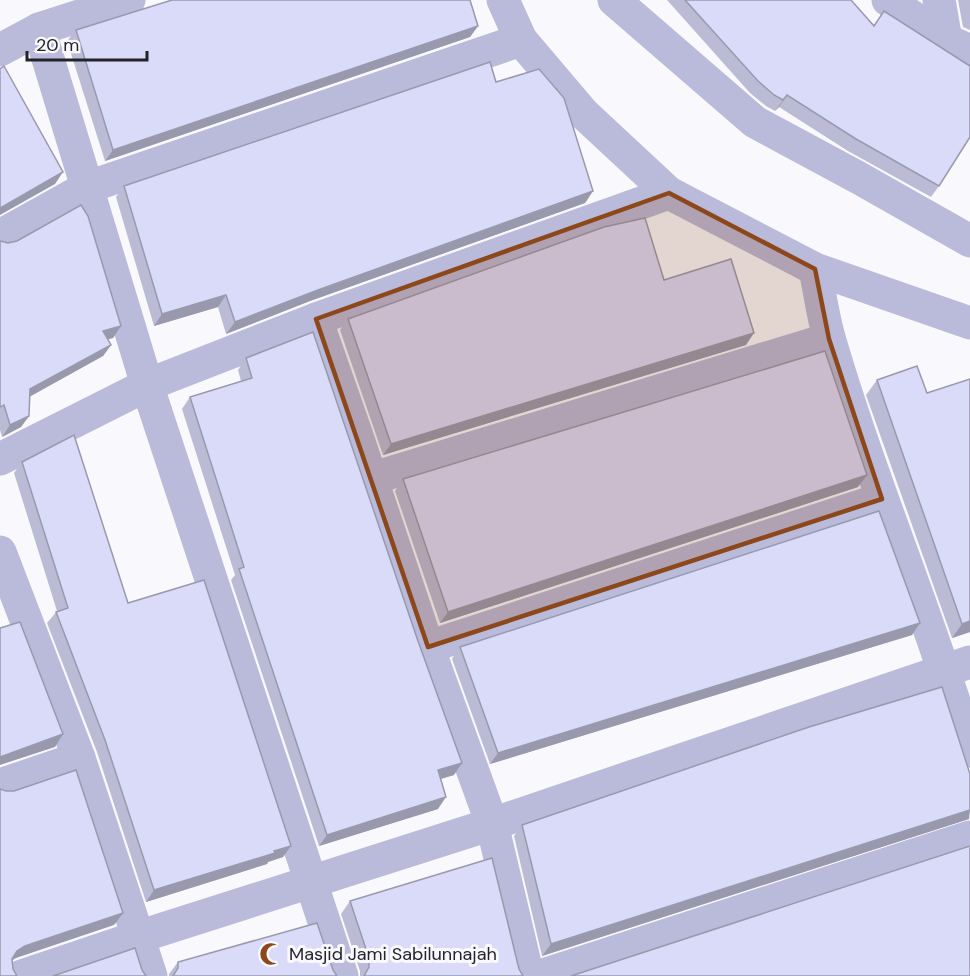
<svg xmlns="http://www.w3.org/2000/svg" width="970" height="976" font-family="'DM Sans',sans-serif">
  <style>
    .lines { fill: none; stroke-linecap: round; stroke-linejoin: round }
    .street { stroke: #babada; stroke-width: 33 }
    .wall { fill: #bbbbd6 }
    .shaded-wall { fill: #9999ae }
    .building { fill: #dadaf9; stroke: #9999ae; stroke-width: 1.5 }
    .marked { fill: #8c481b; fill-opacity: 0.2; stroke: #8c481b; stroke-width: 4.5; stroke-linejoin: round }
    .labels { text-anchor: middle; stroke-width: 6; stroke-linejoin: round; paint-order: stroke }
    .poi-label { font-size: 18px; fill: #222229; stroke: #f9f9fd; text-anchor: start }
  </style>
  <rect width="100%" height="100%" fill="#f9f9fd"/>
  <g class="lines">
    <!-- street -->
    <g class="street">
      <polyline points="503,0 521,40 583,113 669,193 815,269 970,323"/>
      <polyline points="614,0 755,122 859,178 970,241"/>
      <polyline points="888,0 946,40 970,51"/>
      <polyline points="939,0 946,40"/>
      <polyline points="39,29 147,385 342,976"/>
      <polyline points="0,50 39,29 129,0"/>
      <polyline points="0,236 88,187 521,40"/>
      <path d="M815,269C820,293 823,318 830,341C871,480 928,613 970,751"/>
      <polyline points="316,319 669,193"/>
      <polyline points="0,459 147,385 316,319 357,436 428,647 492,824 528,976"/>
      <polyline points="370,479 829,339"/>
      <polyline points="0,552 79,758"/>
      <polyline points="428,647 882,499"/>
      <polyline points="0,785 79,758 151,976"/>
      <polyline points="22,976 138,937 492,824 970,662"/>
      <polyline points="540,976 970,837"/>
    </g>
  </g>
  <!-- wall -->
  <g class="wall">
    <polygon points="667,0 851,0 874,25 884,11 939,186 931,197 848,151 779,107 775,111 766,106 750,93"/>
    <polygon points="958,0 970,0 970,30 963,27"/>
    <polygon points="478,26 470,37 105,161 67,41 76,30"/>
    <polygon points="496,82 593,191 585,203 310,301 226,334 218,307 154,326 116,197 124,186"/>
    <polygon points="0,241 121,326 113,338 108,339 111,345 103,356 30,396 29,416 21,427 2,437 0,430"/>
    <polygon points="664,280 746,345 383,455 340,330 348,319"/>
    <polygon points="246,358 454,775 441,779 438,809 319,846 231,580 235,575 182,409 190,397 241,381 238,370"/>
    <polygon points="970,379 970,632 952,638 866,395 877,380 927,393"/>
    <polygon points="22,462 128,603 291,846 283,857 268,862 267,864 146,902 97,752 47,623 57,611 14,473"/>
    <polygon points="403,479 858,487 440,623 395,491"/>
    <polygon points="920,623 912,635 490,764 452,659 460,647"/>
    <polygon points="970,774 969,819 542,956 514,836 522,825"/>
    <polygon points="350,901 519,969 523,976 360,976 360,971 341,914"/>
    <polygon points="178,962 333,970 337,976 169,976 169,974"/>
  </g>
  <!-- shaded-wall -->
  <g class="shaded-wall">
    <polygon points="478,26 470,37 105,161 113,150"/>
    <polygon points="787,95 779,107 775,111 783,100"/>
    <polygon points="63,172 55,184 0,215 0,208"/>
    <polygon points="593,191 585,203 310,301 226,334 235,322 318,290"/>
    <polygon points="226,295 218,307 154,326 162,314"/>
    <polygon points="121,326 113,338 95,343 103,331"/>
    <polygon points="754,333 746,345 383,455 391,444"/>
    <polygon points="111,345 103,356 22,401 30,389"/>
    <polygon points="29,416 21,427 2,437 10,425"/>
    <polygon points="867,475 858,487 440,623 448,612"/>
    <polygon points="970,621 970,632 952,638 962,624"/>
    <polygon points="920,623 912,635 490,764 498,753"/>
    <polygon points="63,734 55,747 0,765 0,757 2,755"/>
    <polygon points="462,763 454,775 430,782 438,770"/>
    <polygon points="446,797 438,809 319,846 327,835"/>
    <polygon points="970,810 969,819 542,956 551,944"/>
    <polygon points="291,846 283,857 268,862 267,864 146,902 154,890"/>
    <polygon points="123,913 114,925 16,958 8,963 17,951 25,946"/>
  </g>
  <!-- building -->
  <g class="building">
    <polygon points="172,0 470,0 478,26 113,150 76,30"/>
    <polygon points="685,0 851,0 874,26 884,11 970,66 970,137 939,186 856,139 787,95 783,100 774,95 758,81"/>
    <polygon points="490,62 496,82 539,69 564,98 593,191 318,290 235,322 226,295 162,314 124,186"/>
    <polygon points="4,66 63,172 0,208 0,69"/>
    <polygon points="81,205 88,216 121,326 103,331 111,345 30,389 29,416 10,425 4,405 0,407 0,241 8,243 17,241"/>
    <polygon points="645,218 664,280 731,259 754,333 391,444 348,319 604,227"/>
    <polygon points="313,332 418,641 462,763 438,770 446,797 327,835 239,569 244,567 190,397 252,378 246,358"/>
    <polygon points="825,351 867,475 448,612 403,479"/>
    <polygon points="917,366 927,393 970,379 970,621 962,624 877,380"/>
    <polygon points="74,435 128,603 204,580 291,846 274,851 275,853 154,890 105,740 56,612 68,608 22,462"/>
    <polygon points="879,511 920,623 498,753 460,647"/>
    <polygon points="20,622 63,734 0,757 0,628"/>
    <polygon points="942,687 970,774 970,810 551,944 522,825 809,727"/>
    <polygon points="76,770 123,913 25,946 17,951 12,959 13,969 17,976 0,976 0,789 6,791 14,791"/>
    <polygon points="970,846 970,976 571,976"/>
    <polygon points="492,858 519,969 523,976 364,976 369,967 369,958 350,901"/>
    <polygon points="317,923 333,970 337,976 173,976 178,968 178,962"/>
    <polygon points="135,948 142,970 146,976 53,976"/>
  </g>
  <!-- marked area -->
  <path class="marked" d="M669,193L815,269L829,339L882,499L428,647L316,319Z"/>
  <!-- icons -->
  <defs>
    <g id="mosque-bare" transform="scale(1.8)"><path d="M3.5-4.9A6 6 0 1 0 3.5 4.9A5 5 0 1 1 3.5-4.9Z" fill="#8c481b" stroke="#f9f9fd" stroke-width="2.5" paint-order="stroke"/></g>
  </defs>
  <g fill-rule="evenodd">
    <use href="#mosque-bare" x="271" y="954"/>
  </g>
  <g class="labels">
    <!-- poi labels -->
    <g class="poi-label">
      <text x="289" y="960">Masjid Jami Sabilunnajah</text>
    </g>
  </g>
  <!-- scale -->
  <path d="M27 51v9h120v-9" fill="none" stroke="#222229" stroke-width="3"/>
  <text x="36" y="51" font-size="18" fill="#222229" stroke="#f9f9fd" stroke-width="4.5" paint-order="stroke">20 m</text>
</svg>
